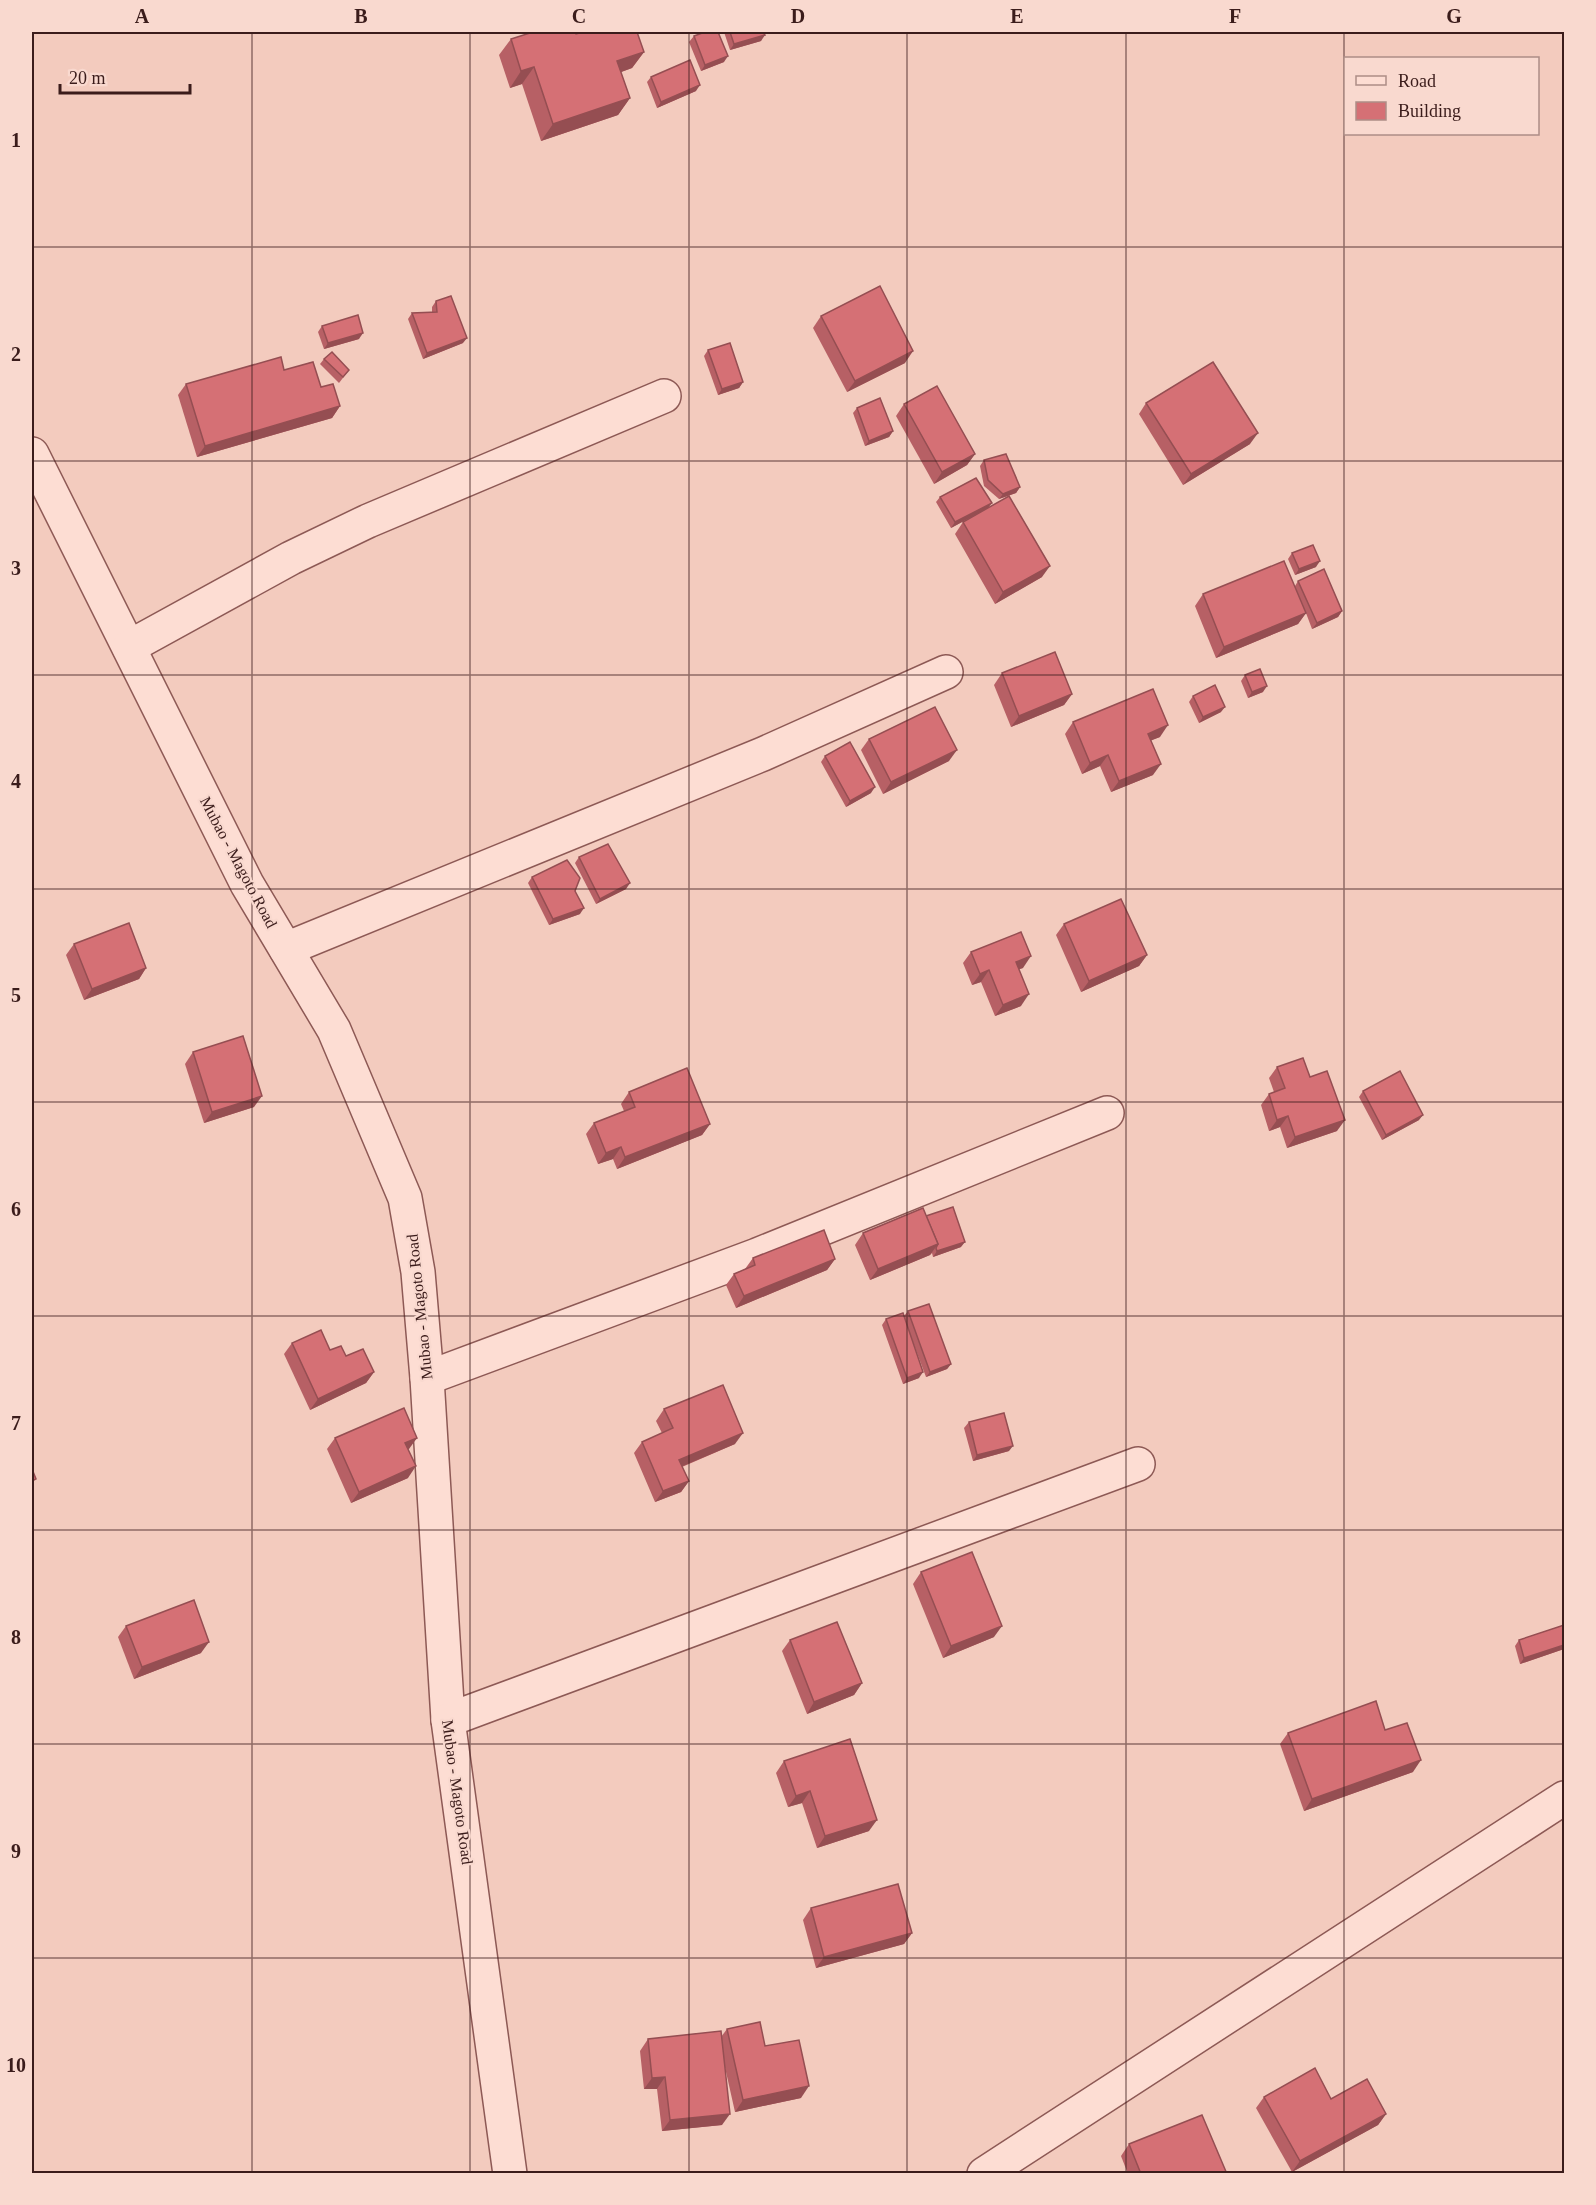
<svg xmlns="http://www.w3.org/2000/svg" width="1596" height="2205" font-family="Georgia,serif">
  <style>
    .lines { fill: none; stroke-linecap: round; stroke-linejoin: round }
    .street-casing { stroke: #8d5955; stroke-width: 36 }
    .street { stroke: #fdddd3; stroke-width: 33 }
    .wall { fill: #b76065 }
    .shaded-wall { fill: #954e52 }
    .building { fill: #d57075; stroke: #954e52; stroke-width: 1.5 }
    .grid { fill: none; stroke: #3b1c1b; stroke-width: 1.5; stroke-opacity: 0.55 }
    .labels { text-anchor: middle; stroke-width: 4.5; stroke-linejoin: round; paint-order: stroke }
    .street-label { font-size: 16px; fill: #3b1c1b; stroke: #f9d9cf }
    .neatline { fill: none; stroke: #3b1c1b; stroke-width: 2 }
    .grid-label { font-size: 20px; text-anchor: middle; font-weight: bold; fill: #3b1c1b }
  </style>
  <rect width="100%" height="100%" fill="#f3cbbe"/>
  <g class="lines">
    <!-- street casing -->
    <g class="street-casing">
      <g id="street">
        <polyline points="32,454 247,884 334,1030 405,1198 418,1272 427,1378 448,1720 510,2174"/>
        <polyline points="129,647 291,558 368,521 664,396"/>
        <polyline points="286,949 763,754 946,672"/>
        <polyline points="427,1378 757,1255 1107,1113"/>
        <polyline points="448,1720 1138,1464"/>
        <polyline points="984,2174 1564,1798"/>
      </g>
    </g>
    <!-- street -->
    <use href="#street" class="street"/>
  </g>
  <!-- wall -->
  <g class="wall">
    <polygon points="724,32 763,32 761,41 730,50"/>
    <polygon points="694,36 724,62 701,71 689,42"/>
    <polygon points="511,39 644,52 632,68 621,72 630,98 618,115 541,141 522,84 510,88 499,55"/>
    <polygon points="651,77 696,91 657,108 647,82"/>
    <polygon points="436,301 463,343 423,359 408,319 412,313 432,312 432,307"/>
    <polygon points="821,316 905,363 847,392 813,328"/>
    <polygon points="322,326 359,339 324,349 318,332"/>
    <polygon points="708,350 743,382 739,388 718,395 704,356"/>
    <polygon points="324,359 349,370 339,383 320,364"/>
    <polygon points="284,370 321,387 340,406 332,418 197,457 178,395 186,384"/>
    <polygon points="1146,403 1250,444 1183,485 1139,414"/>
    <polygon points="904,404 975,454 967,465 934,484 896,416"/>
    <polygon points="857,408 893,431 889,437 865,446 853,413"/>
    <polygon points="984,460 1020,487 1016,493 999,499 984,486 980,466"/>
    <polygon points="940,497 989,507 1042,577 995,604 955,534 963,522 971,517 951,528 936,502"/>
    <polygon points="1292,553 1316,567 1295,575 1288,559"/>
    <polygon points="1298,581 1342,611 1338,617 1312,629 1306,613 1298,624 1216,658 1195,606 1203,594 1295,586"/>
    <polygon points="1002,673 1072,694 1064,705 1011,727 994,685"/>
    <polygon points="1245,675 1263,692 1248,698 1241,681"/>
    <polygon points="1193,696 1221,712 1199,723 1189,702"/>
    <polygon points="1073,722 1160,737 1151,740 1153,775 1111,792 1100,766 1082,774 1065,734"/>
    <polygon points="869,739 949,761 883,794 861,750"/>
    <polygon points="825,756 871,793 846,807 821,762"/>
    <polygon points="579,857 626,889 596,904 575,863"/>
    <polygon points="532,877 580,914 549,925 528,883"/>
    <polygon points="1064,924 1147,955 1139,966 1081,992 1056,935"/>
    <polygon points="74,944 146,968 139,979 84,1000 66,955"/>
    <polygon points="971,952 1023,968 1019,969 1021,1006 995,1016 981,982 972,985 963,963"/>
    <polygon points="193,1052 254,1107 204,1123 185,1064"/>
    <polygon points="1277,1067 1310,1077 1337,1131 1287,1148 1280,1127 1269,1131 1261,1105 1269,1094 1274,1092 1269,1078"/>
    <polygon points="1363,1091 1419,1120 1382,1140 1359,1097"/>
    <polygon points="629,1092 710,1124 702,1135 617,1169 613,1159 598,1164 586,1134 594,1123 624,1111 621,1104"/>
    <polygon points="926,1216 961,1247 933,1257 932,1253 930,1255 870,1280 855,1245 863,1233"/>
    <polygon points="753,1258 835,1259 827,1270 736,1308 726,1285 734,1274 745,1269"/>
    <polygon points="908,1311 951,1364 947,1369 926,1377 908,1329 919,1378 903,1384 882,1325 886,1319 904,1316"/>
    <polygon points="292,1343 330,1350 346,1356 374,1372 366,1383 310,1410 284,1354"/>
    <polygon points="664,1409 735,1444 682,1467 689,1481 681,1492 655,1502 634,1453 642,1442 662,1433 656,1421"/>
    <polygon points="969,1422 1009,1451 973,1461 964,1428"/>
    <polygon points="335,1438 409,1449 408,1450 408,1478 351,1503 327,1449"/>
    <polygon points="921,1572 994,1637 943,1658 913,1584"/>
    <polygon points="1564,1625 1564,1649 1520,1664 1515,1646 1519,1640"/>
    <polygon points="126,1626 201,1653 134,1679 118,1637"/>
    <polygon points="790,1640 862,1683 854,1695 807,1714 782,1651"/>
    <polygon points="1385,1730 1413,1772 1304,1811 1280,1744 1288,1733"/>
    <polygon points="784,1761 869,1831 817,1848 802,1803 788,1807 776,1773"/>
    <polygon points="811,1908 912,1933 904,1944 816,1968 803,1920"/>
    <polygon points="727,2029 765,2046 801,2098 735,2112 724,2063 722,2125 662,2131 657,2089 644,2089 640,2051 648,2039 721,2037"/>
    <polygon points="1264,2097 1331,2099 1386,2114 1378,2125 1292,2172 1256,2108"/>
    <polygon points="1129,2144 1227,2174 1128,2174 1121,2156"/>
  </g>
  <!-- shaded-wall -->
  <g class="shaded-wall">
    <polygon points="765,35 761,41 730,50 734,44"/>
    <polygon points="644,52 632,68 605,78 617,61"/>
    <polygon points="728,56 724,62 701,71 705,65"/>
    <polygon points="534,67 522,84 510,88 521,71"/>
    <polygon points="700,85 696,91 657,108 661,102"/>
    <polygon points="630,98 618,115 541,141 553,124"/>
    <polygon points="363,333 359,339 324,349 328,343"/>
    <polygon points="467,338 463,343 423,359 427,353"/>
    <polygon points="913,351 905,363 847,392 855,381"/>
    <polygon points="743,382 739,388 718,395 722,389"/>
    <polygon points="340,406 332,418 197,457 205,446"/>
    <polygon points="893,431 889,437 865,446 869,441"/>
    <polygon points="1258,433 1250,444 1183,485 1191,474"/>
    <polygon points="975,454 967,465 934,484 942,472"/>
    <polygon points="1020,487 1016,493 999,499 1003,494"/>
    <polygon points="992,503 988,508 951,528 955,522"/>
    <polygon points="1320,561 1316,567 1295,575 1299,569"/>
    <polygon points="1050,566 1042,577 995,604 1003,592"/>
    <polygon points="1342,611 1338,617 1312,629 1317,623"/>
    <polygon points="1306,613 1298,624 1216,658 1224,647"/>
    <polygon points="1267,686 1263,692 1248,698 1252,692"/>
    <polygon points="1072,694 1064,705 1011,727 1019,716"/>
    <polygon points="1225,707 1221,712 1199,723 1203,717"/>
    <polygon points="1168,725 1160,737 1140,745 1148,734"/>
    <polygon points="957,750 949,761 883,794 891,782"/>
    <polygon points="1108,755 1100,766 1082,774 1090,763"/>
    <polygon points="1161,764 1153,775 1111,792 1119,781"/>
    <polygon points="875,787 871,793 846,807 850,801"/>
    <polygon points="630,883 626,889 596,904 600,899"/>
    <polygon points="584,908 580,914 549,925 553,919"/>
    <polygon points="1147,955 1139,966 1081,992 1089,981"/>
    <polygon points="1031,956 1023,968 1008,973 1016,962"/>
    <polygon points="146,968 139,979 84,1000 92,989"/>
    <polygon points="989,970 981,982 972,985 980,974"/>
    <polygon points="1029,994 1021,1006 995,1016 1003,1005"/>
    <polygon points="262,1096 254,1107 204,1123 212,1112"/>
    <polygon points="1423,1115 1419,1120 1382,1140 1386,1135"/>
    <polygon points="1288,1116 1280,1127 1269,1131 1277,1120"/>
    <polygon points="1345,1120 1337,1131 1287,1148 1295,1137"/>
    <polygon points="710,1124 702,1135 617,1169 625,1157"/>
    <polygon points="621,1147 613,1159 598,1164 606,1153"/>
    <polygon points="965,1242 961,1247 933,1257 937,1251"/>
    <polygon points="938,1244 930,1255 870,1280 878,1269"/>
    <polygon points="835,1259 827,1270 736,1308 744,1296"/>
    <polygon points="951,1364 947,1369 926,1377 930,1372"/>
    <polygon points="374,1372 366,1383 310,1410 318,1399"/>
    <polygon points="923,1372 919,1378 903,1384 907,1378"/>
    <polygon points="743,1433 735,1444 671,1471 679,1460"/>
    <polygon points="417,1438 409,1449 397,1454 405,1443"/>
    <polygon points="1013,1446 1009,1451 973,1461 977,1455"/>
    <polygon points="416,1466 408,1478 351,1503 359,1492"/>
    <polygon points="689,1481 681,1492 655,1502 663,1491"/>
    <polygon points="1002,1626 994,1637 943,1658 951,1646"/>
    <polygon points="209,1642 201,1653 134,1679 142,1667"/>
    <polygon points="1564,1645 1564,1649 1520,1664 1524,1658"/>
    <polygon points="862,1683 854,1695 807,1714 814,1702"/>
    <polygon points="1421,1760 1413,1772 1304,1811 1312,1799"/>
    <polygon points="810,1791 802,1803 788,1807 796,1796"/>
    <polygon points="877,1820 869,1831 817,1848 825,1836"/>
    <polygon points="912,1933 904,1944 816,1968 824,1957"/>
    <polygon points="665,2077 657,2089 644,2089 652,2078"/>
    <polygon points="809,2086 801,2098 735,2112 743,2100"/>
    <polygon points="730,2114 722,2125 662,2131 670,2120"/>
    <polygon points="1386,2114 1378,2125 1292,2172 1300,2161"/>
  </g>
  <!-- building -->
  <g class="building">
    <polygon points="533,32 575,32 576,34 584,32 637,32 644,52 617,61 630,98 553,124 534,67 521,71 511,39"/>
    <polygon points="705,32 718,32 728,56 705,65 694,36"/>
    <polygon points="730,32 763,32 765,35 734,44"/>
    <polygon points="690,60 700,85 661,102 651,77"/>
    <polygon points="880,286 913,351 855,381 821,316"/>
    <polygon points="451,296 467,338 427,353 412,313 437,312 436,301"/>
    <polygon points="358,315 363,333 328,343 322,326"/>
    <polygon points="730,343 743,382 722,389 708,350"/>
    <polygon points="332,352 349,370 343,377 324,359"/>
    <polygon points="281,357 284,370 313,362 321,387 333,384 340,406 205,446 186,384"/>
    <polygon points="1213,362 1258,433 1191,474 1146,403"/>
    <polygon points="937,386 975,454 942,472 904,404"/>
    <polygon points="880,398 893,431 869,441 857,408"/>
    <polygon points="1006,454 1020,487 1003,494 988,480 984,460"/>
    <polygon points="976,478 992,503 955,522 940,497"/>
    <polygon points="1009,496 1050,566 1003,592 963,522"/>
    <polygon points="1313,545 1320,561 1299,569 1292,553"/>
    <polygon points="1284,561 1306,613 1224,647 1203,594"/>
    <polygon points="1324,569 1342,611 1317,623 1298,581"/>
    <polygon points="1055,652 1072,694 1019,716 1002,673"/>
    <polygon points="1260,669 1267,686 1252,692 1245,675"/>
    <polygon points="1215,685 1225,707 1203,717 1193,696"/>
    <polygon points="1153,689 1168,725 1148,734 1161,764 1119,781 1108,755 1090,763 1073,722"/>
    <polygon points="935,707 957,750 891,782 869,739"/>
    <polygon points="850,742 875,787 850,801 825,756"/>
    <polygon points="608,844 630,883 600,899 579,857"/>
    <polygon points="567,860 580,878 575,891 584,908 553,919 532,877"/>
    <polygon points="1121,899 1147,955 1089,981 1064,924"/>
    <polygon points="129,923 146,968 92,989 74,944"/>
    <polygon points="1021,932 1031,956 1016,962 1029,994 1003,1005 989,970 980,974 971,952"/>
    <polygon points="243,1036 262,1096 212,1112 193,1052"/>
    <polygon points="1303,1058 1310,1077 1327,1071 1345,1120 1295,1137 1288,1116 1277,1120 1269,1094 1285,1088 1277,1067"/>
    <polygon points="687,1068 710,1124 625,1157 621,1147 606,1153 594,1123 635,1107 629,1092"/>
    <polygon points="1400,1071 1423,1115 1386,1135 1363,1091"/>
    <polygon points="953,1207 965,1242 937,1251 936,1248 938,1244 926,1216"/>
    <polygon points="923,1208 938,1244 878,1269 863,1233"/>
    <polygon points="824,1230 835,1259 744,1296 734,1274 755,1265 753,1258"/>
    <polygon points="929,1304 951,1364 930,1372 908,1311"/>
    <polygon points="903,1313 923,1372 907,1378 886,1319"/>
    <polygon points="321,1330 330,1350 341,1346 346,1356 363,1349 374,1372 318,1399 292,1343"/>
    <polygon points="723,1385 743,1433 679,1460 689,1481 663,1491 642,1442 673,1428 664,1409"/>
    <polygon points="404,1408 417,1438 405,1443 416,1466 359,1492 335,1438"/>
    <polygon points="1004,1413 1013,1446 977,1455 969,1422"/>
    <polygon points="32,1469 36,1479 32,1481"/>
    <polygon points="972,1552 1002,1626 951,1646 921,1572"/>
    <polygon points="194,1600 209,1642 142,1667 126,1626"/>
    <polygon points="837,1622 862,1683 814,1702 790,1640"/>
    <polygon points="1564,1625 1564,1645 1524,1658 1519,1640"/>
    <polygon points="1376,1701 1385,1730 1407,1723 1421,1760 1312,1799 1288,1733"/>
    <polygon points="850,1739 877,1820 825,1836 810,1791 796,1796 784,1761"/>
    <polygon points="898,1884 912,1933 824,1957 811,1908"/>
    <polygon points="760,2022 765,2046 799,2040 809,2086 743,2100 727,2029"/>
    <polygon points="721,2031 730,2114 670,2120 665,2077 652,2078 648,2039"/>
    <polygon points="1315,2068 1331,2099 1367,2079 1386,2114 1300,2161 1264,2097"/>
    <polygon points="1202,2115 1227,2174 1169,2174 1168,2172 1164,2174 1141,2174 1129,2144"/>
  </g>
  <!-- grid -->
  <path class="grid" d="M252,32V2174M470,32V2174M689,32V2174M907,32V2174M1126,32V2174M1344,32V2174M32,247H1564M32,461H1564M32,675H1564M32,889H1564M32,1102H1564M32,1316H1564M32,1530H1564M32,1744H1564M32,1958H1564"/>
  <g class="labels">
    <!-- street labels -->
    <g class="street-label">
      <text transform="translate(239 862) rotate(62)" y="6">Mubao - Magoto Road</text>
      <text transform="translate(419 1307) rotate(-96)" y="6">Mubao - Magoto Road</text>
      <text transform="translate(458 1792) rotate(82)" y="6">Mubao - Magoto Road</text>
    </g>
  </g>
  <!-- border -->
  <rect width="1596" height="2205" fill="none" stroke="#f9d9cf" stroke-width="66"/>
  <!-- legend -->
  <rect x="1344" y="57" width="195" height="78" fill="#f9d9cf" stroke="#ad8d87" stroke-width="1.5"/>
  <rect x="1356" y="76" width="30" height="9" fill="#fdddd3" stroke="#ad8d87" stroke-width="1.5"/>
  <text x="1398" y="87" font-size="18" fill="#3b1c1b">Road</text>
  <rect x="1356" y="102" width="30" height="18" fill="#d57075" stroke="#ad8d87" stroke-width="1.5"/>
  <text x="1398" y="117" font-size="18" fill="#3b1c1b">Building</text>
  <!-- scale -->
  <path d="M60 84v9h130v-9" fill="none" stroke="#3b1c1b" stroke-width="3"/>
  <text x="69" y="84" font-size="18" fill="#3b1c1b" stroke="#f9d9cf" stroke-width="4.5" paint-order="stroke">20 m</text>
  <rect x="33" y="33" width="1530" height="2139" class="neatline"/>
  <g class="grid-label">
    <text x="142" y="23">A</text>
    <text x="361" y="23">B</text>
    <text x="579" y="23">C</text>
    <text x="798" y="23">D</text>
    <text x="1017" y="23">E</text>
    <text x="1235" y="23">F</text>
    <text x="1454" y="23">G</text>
    <text x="16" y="147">1</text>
    <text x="16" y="361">2</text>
    <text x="16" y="575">3</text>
    <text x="16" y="788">4</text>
    <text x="16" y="1002">5</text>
    <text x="16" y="1216">6</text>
    <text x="16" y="1430">7</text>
    <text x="16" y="1644">8</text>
    <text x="16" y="1858">9</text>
    <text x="16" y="2072">10</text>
  </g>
</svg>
